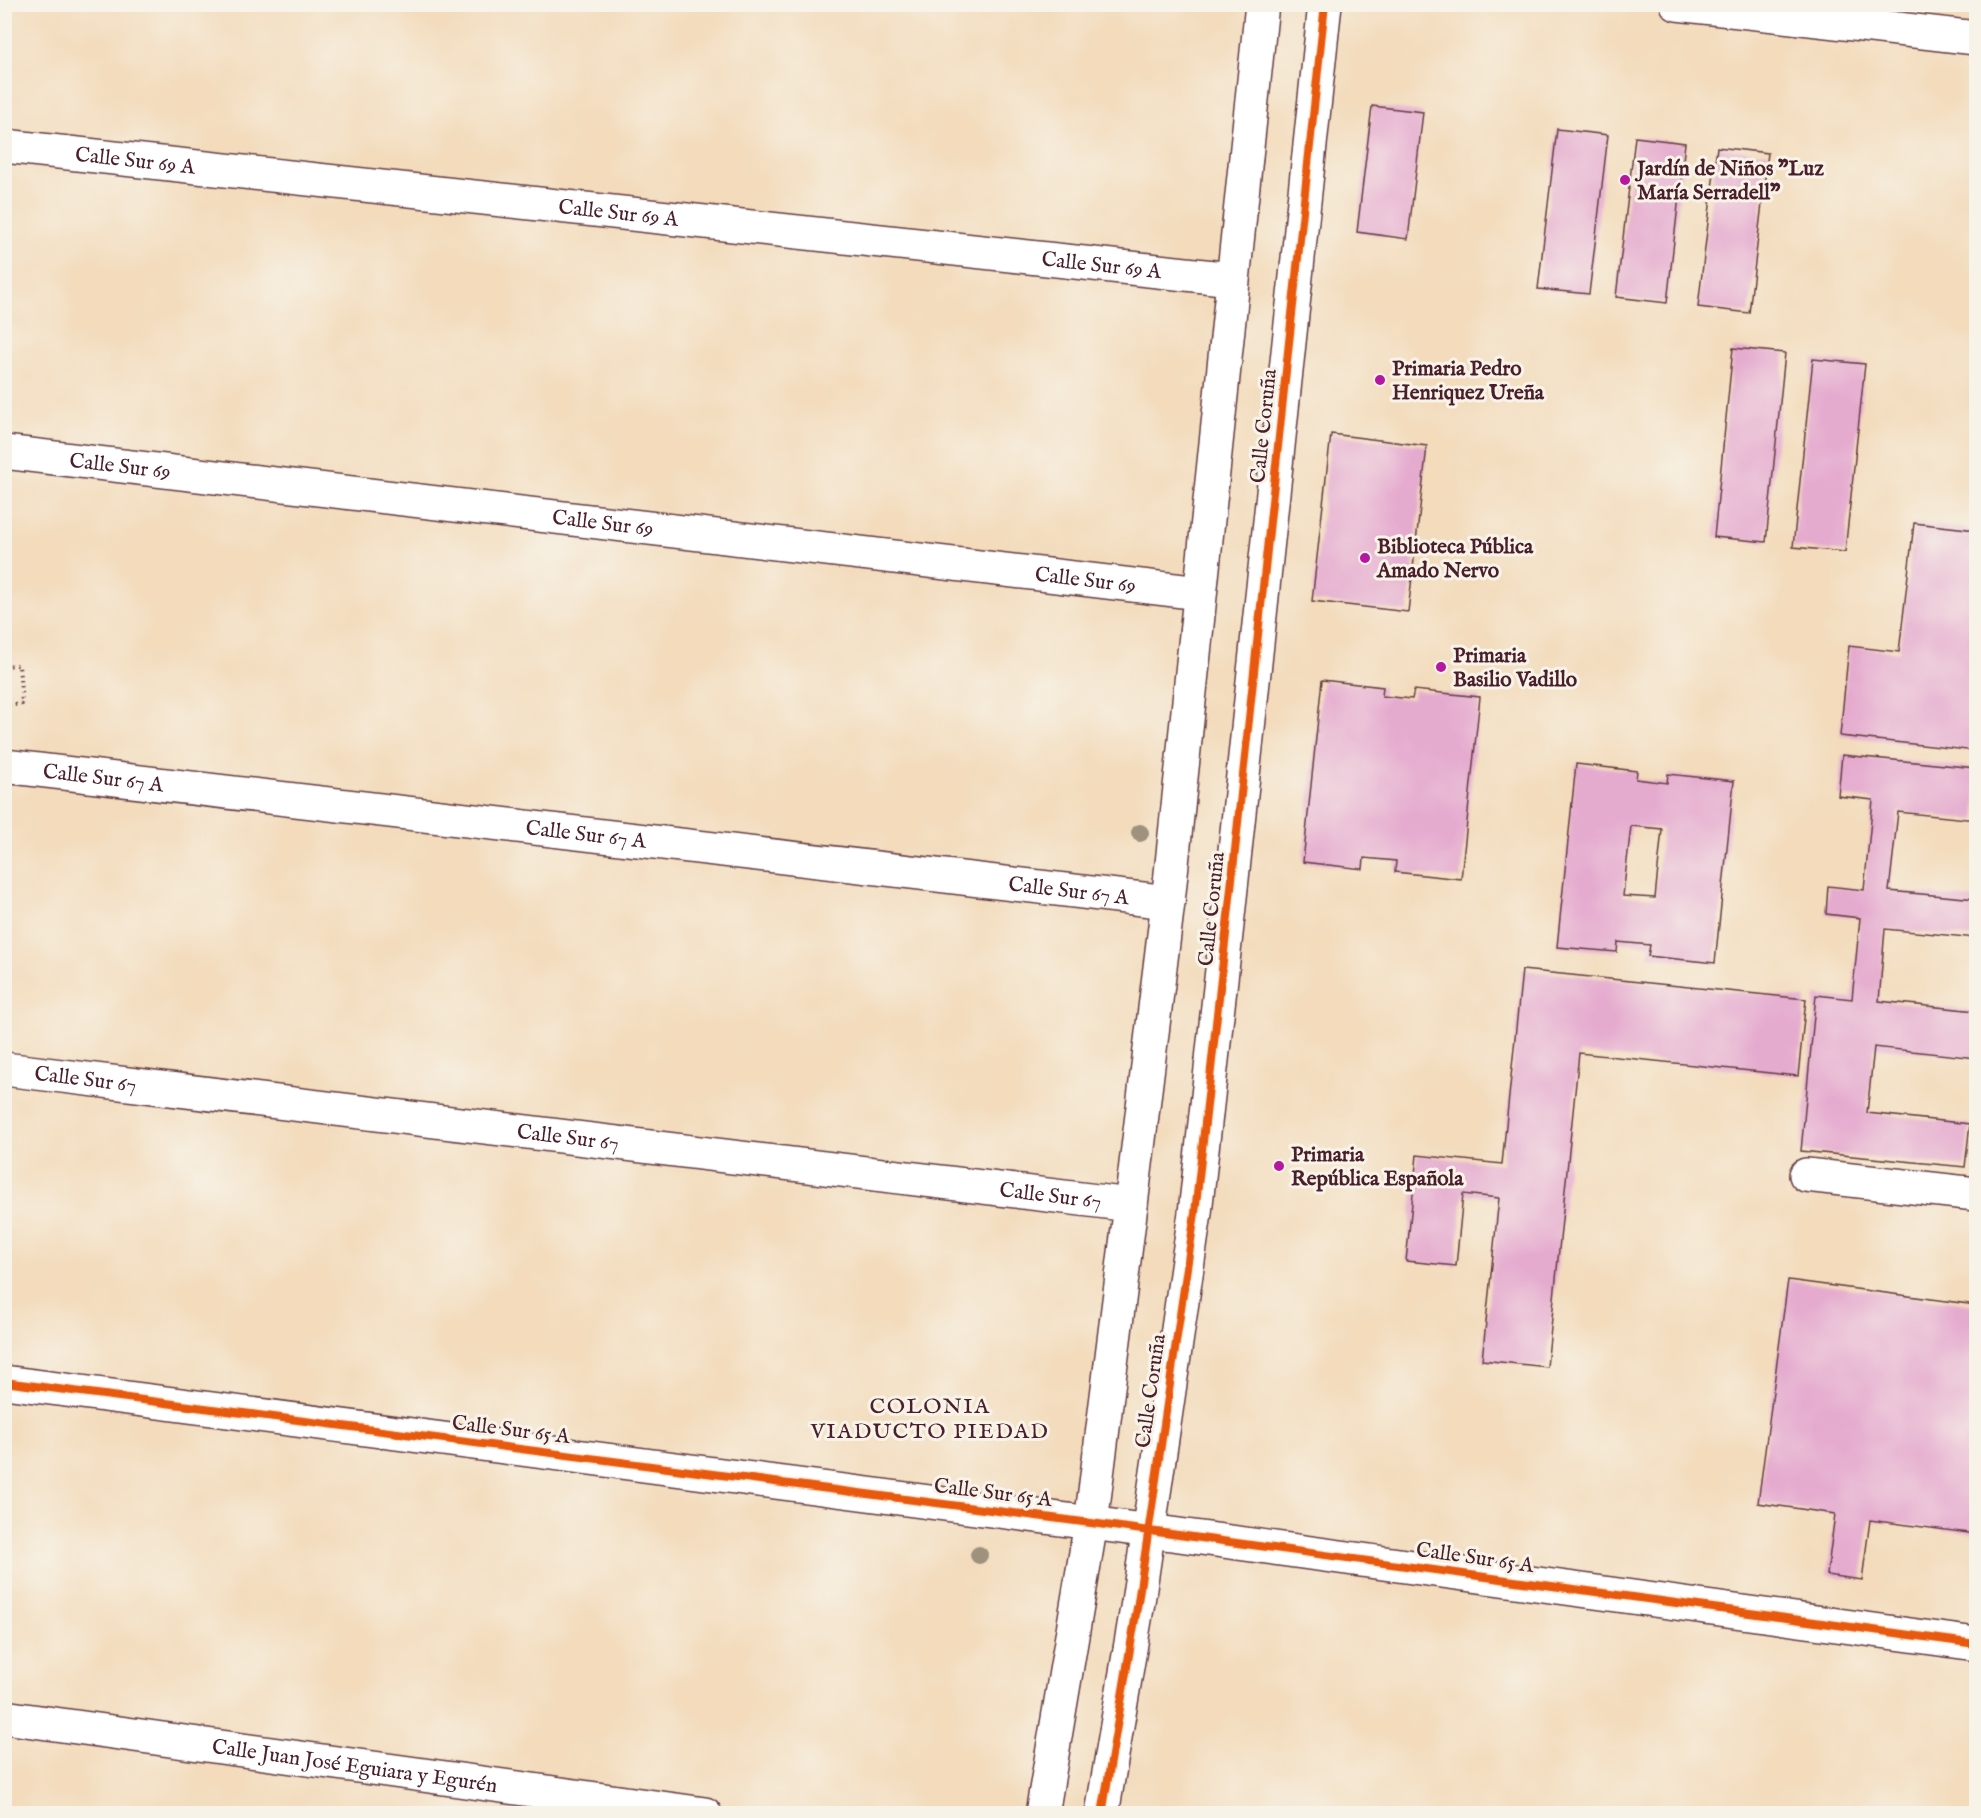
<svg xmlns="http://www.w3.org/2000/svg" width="1981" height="1818" font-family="'IM FELL English',serif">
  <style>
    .building { fill: #e5abcf; fill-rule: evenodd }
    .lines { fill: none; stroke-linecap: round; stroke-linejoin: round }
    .minor-casing { stroke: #633b41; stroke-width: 36 }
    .major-casing { stroke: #633b41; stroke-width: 36 }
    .path { stroke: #633b41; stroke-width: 4; stroke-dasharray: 1.5 4.5; stroke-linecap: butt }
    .minor { stroke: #fff; stroke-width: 33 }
    .major { stroke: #fff; stroke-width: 33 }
    .cycleway-casing { stroke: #f7f3e8; stroke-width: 11 }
    .cycleway { stroke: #e8590c; stroke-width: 8 }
    .tree { fill: #9e917d }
    .poi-dot { fill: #b5179e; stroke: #f7f3e8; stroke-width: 2 }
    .labels { text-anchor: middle; stroke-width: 6; stroke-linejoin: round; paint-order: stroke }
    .street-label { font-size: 21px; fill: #4a1f2b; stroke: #f7f3e8 }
    .poi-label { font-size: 21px; font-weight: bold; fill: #4a1f2b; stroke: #f7f3e8; text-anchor: start }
    .neighbourhood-label { font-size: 22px; letter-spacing: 1.5px; fill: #4a1f2b; stroke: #f7f3e8 }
  </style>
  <rect width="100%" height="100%" fill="#f7f3e8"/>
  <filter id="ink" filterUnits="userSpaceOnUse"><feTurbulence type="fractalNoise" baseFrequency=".0167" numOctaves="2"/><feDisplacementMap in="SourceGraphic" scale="12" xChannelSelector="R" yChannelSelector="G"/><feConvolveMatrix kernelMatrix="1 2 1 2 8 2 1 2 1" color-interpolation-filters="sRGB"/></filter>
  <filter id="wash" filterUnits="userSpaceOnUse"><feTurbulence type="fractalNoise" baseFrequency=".008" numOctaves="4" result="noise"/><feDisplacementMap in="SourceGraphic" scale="24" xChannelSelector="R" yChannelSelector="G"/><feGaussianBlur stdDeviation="1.35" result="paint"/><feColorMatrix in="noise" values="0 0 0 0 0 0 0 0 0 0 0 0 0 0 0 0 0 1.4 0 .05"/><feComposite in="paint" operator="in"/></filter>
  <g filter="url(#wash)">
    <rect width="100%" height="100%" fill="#f3dbbc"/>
    <g id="blocks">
      <!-- building -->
      <g class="building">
        <polygon points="1372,106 1423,112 1408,239 1357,232"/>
        <polygon points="1557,129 1608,135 1589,294 1538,289"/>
        <polygon points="1635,137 1685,143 1667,303 1616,297"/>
        <polygon points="1717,147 1768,153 1749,313 1698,307"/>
        <polygon points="1733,348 1785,353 1766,542 1714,537"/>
        <polygon points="1813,359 1865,364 1845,552 1793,547"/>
        <polygon points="1331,434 1427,446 1408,612 1312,601"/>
        <polygon points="1914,523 1976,530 1976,751 1840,736 1849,646 1899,652"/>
        <polygon points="1322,680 1383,687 1382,696 1412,699 1414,690 1480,697 1461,879 1395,872 1396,861 1364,858 1363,869 1303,862"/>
        <polygon points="1842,755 1976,768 1976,820 1898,812 1889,891 1976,899 1976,938 1885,929 1879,1001 1976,1011 1976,1058 1874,1047 1867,1113 1970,1124 1965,1167 1801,1151 1816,995 1852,999 1860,918 1826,914 1828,886 1864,890 1873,800 1838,796"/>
        <path d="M1576,764L1637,771L1636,779L1667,783L1668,774L1734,781L1715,963L1648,956L1650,945L1618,942L1617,952L1557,947ZM1631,826L1662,829L1655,898L1623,896Z"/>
        <polygon points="1522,970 1806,999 1798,1076 1579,1053 1547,1367 1482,1360 1499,1198 1463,1194 1456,1266 1406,1261 1417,1155 1502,1164"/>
        <polygon points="1788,1280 1976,1305 1976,1534 1870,1520 1862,1580 1827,1575 1835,1514 1758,1503"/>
      </g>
    </g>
  </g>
  <g filter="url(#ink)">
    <use href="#blocks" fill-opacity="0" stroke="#633b41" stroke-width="1.5"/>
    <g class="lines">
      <!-- minor casing -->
      <g class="minor-casing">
        <g id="minor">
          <path id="s1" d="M4,146L1232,279"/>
          <path id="s2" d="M4,452L1200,593"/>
          <path id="s3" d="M4,766L1168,902"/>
          <path id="s4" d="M4,1069L1131,1205"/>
          <polyline points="1806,1175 1976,1194"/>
          <polyline points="4,1382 1091,1523 1976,1644"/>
          <path id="s5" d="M4,1717L705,1814"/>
          <polyline points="1042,1814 1091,1523 1131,1205 1168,902 1262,4"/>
          <polyline points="1102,1814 1138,1602 1195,1213 1229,907 1325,4"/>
        </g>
      </g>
      <!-- major casing -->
      <g class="major-casing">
        <polyline id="major" points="1677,4 1976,38"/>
      </g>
      <!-- path -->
      <polyline class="path" points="4,666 19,665 22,704 4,706"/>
      <!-- minor -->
      <use href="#minor" class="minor"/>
      <!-- major -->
      <use href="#major" class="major"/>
      <!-- cycleway casing -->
      <g class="cycleway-casing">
        <g id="cycleway">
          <polyline points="4,1382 1091,1523 1976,1644"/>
          <polyline points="1102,1814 1138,1602 1195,1213 1229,907 1325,4"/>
        </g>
      </g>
      <!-- cycleway -->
      <use href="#cycleway" class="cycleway"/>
    </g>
    <!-- trees -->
    <g class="tree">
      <circle cx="1140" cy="833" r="9"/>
      <circle cx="979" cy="1555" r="9"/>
    </g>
  </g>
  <!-- markers -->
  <g class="poi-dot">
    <circle cx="1625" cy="180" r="6"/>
    <circle cx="1380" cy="380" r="6"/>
    <circle cx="1365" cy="558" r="6"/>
    <circle cx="1441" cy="667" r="6"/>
    <circle cx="1279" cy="1166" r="6"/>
  </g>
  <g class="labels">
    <!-- street labels -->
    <g class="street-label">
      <text dy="7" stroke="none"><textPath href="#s1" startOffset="132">Calle Sur 69 A</textPath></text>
      <text dy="7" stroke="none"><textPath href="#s1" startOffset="618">Calle Sur 69 A</textPath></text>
      <text dy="7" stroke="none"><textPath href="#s1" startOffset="1104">Calle Sur 69 A</textPath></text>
      <text transform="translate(1263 426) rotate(-84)" y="7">Calle Coruña</text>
      <text dy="7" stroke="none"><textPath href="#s2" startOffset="117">Calle Sur 69</textPath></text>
      <text dy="7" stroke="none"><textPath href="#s2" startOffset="603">Calle Sur 69</textPath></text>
      <text dy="7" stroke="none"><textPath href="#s2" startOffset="1089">Calle Sur 69</textPath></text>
      <text dy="7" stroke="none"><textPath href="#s3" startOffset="100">Calle Sur 67 A</textPath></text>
      <text dy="7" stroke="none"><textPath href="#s3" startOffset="586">Calle Sur 67 A</textPath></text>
      <text dy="7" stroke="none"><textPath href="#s3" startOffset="1072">Calle Sur 67 A</textPath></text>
      <text transform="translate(1211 909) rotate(-84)" y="7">Calle Coruña</text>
      <text dy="7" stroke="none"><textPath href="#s4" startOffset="82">Calle Sur 67</textPath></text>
      <text dy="7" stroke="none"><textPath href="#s4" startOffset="568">Calle Sur 67</textPath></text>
      <text dy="7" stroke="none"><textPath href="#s4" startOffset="1054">Calle Sur 67</textPath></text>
      <text transform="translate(1150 1391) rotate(-82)" y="7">Calle Coruña</text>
      <text transform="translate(511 1429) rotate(7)" y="7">Calle Sur 65 A</text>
      <text transform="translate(993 1492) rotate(7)" y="7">Calle Sur 65 A</text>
      <text transform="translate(1475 1557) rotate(8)" y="7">Calle Sur 65 A</text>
      <text dy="7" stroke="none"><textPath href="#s5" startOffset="354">Calle Juan José Eguiara y Egurén</textPath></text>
    </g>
    <!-- poi labels -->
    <g class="poi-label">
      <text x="1637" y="175">Jardín de Niños "Luz<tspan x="1637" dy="24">María Serradell"</tspan></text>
      <text x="1392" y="375">Primaria Pedro<tspan x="1392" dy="24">Henriquez Ureña</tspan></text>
      <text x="1377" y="553">Biblioteca Pública<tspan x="1377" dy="24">Amado Nervo</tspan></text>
      <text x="1453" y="662">Primaria<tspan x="1453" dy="24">Basilio Vadillo</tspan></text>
      <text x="1291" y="1161">Primaria<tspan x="1291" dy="24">República Española</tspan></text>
    </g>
    <!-- neighbourhood labels -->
    <g class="neighbourhood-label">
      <text x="930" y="1413">COLONIA<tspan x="930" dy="25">VIADUCTO PIEDAD</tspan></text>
    </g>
  </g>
  <!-- margin -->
  <rect width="1981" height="1818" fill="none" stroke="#f7f3e8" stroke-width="24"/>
</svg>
